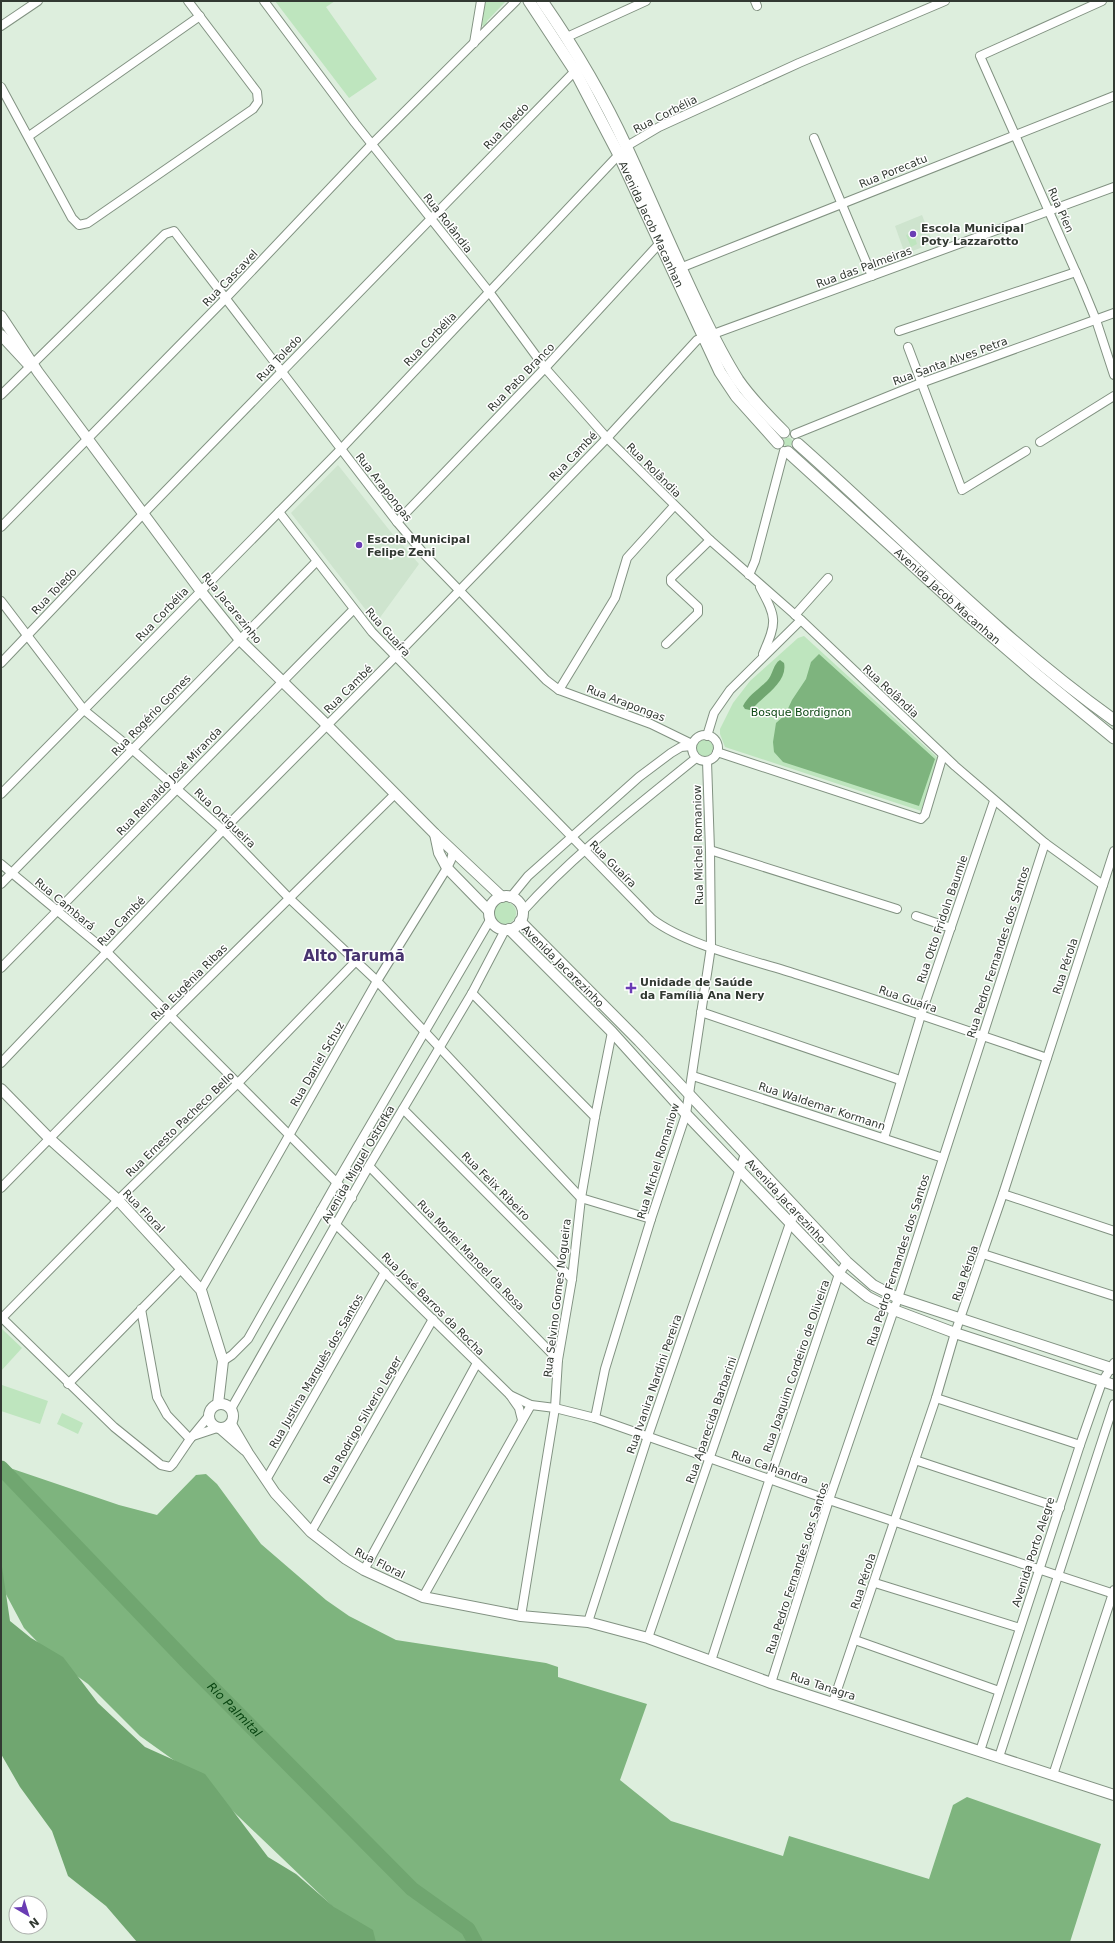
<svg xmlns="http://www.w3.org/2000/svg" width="1115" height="1943" font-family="'DejaVu Sans',sans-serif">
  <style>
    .built { fill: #cee4ce }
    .green { fill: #bee5be }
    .forest { fill: #7eb47e }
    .water { fill: #70a670 }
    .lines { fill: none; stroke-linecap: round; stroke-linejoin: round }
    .river { stroke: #70a670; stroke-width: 15 }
    .minor-casing { stroke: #829282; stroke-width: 10 }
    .tertiary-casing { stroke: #829282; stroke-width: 12 }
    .secondary-casing { stroke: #829282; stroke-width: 13 }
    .minor { stroke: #fff; stroke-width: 8 }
    .tertiary { stroke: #fff; stroke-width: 10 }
    .secondary { stroke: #fff; stroke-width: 11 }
    .poi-dot { fill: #6a3cb4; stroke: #fff; stroke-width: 1.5 }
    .labels { text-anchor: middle; stroke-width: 3; stroke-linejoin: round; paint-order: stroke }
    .street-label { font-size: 11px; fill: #323932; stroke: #fff }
    .poi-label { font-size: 11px; font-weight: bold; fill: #323932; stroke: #fff; text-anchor: start }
    .park-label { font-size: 11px; fill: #0e4915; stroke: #fff }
    .water-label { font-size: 12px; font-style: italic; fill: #074410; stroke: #fff }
    .district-label { font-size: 15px; font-weight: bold; fill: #47336f; stroke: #fff }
  </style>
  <rect width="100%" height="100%" fill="#ded"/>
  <!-- built -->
  <g class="built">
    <polygon points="922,215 933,243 905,254 895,226"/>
    <polygon points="338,465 390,531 419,564 376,623 291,513"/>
  </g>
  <!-- green -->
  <g class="green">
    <polygon points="275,1 335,1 326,7 377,79 349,98"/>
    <polygon points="485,1 506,1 487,21 486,28 482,25"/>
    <polygon points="913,232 917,244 911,247 906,235"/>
    <circle cx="788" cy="442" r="4.5"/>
    <polygon points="804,636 939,759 921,811 725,747 720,734 720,729 733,703 750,681 798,638"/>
    <circle cx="704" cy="748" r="9"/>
    <circle cx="505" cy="913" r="11"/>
    <polygon points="1,1328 22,1348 1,1371"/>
    <polygon points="2,1385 48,1401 40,1424 1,1411"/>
    <polygon points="62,1413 83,1423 78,1434 57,1424"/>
  </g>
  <!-- forest -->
  <g class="forest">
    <polygon points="819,654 935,759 919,806 783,762 774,752 773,742 776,723 785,715 792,700 806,679 811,662"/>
    <polygon points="1,1465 119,1505 157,1515 196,1475 206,1474 217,1484 261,1544 326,1600 349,1616 396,1640 546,1663 558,1667 558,1677 647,1704 620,1780 671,1821 783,1856 789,1836 929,1879 953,1805 967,1797 1101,1844 1070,1942 370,1942 215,1794 182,1766 140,1736 88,1684 55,1660 24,1628 1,1585"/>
  </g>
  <!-- water -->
  <g class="water">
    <path d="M780,660L784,663C788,681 765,695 754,707L750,710L745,709L743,706C748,696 759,689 767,681C773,675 773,664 780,660Z"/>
    <polygon points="1,1560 10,1621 31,1638 63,1657 98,1703 145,1747 205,1774 268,1857 296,1874 334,1907 373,1930 376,1942 137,1942 106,1906 68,1876 52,1831 20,1787 1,1754"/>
  </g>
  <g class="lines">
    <!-- river -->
    <path class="river" id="s1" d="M1,1468L188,1663L412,1889L468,1929L475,1942"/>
    <!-- minor casing -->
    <g class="minor-casing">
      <g id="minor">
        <polyline points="264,1 355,123 490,293 545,368 607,438 710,540 801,620 955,766 1045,843 1103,885"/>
        <polyline points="755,1 757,6"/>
        <polyline points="1102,1 980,56 1082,286 1096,320 1114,375"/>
        <polyline points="1,26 38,1"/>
        <polyline points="567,37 646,1"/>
        <polyline points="474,43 481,1"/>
        <polyline points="1,87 72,218 79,225 88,223 253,109 258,102 257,92 188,1"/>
        <polyline points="29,136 200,16"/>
        <polyline points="814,138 872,276"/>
        <polyline points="680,268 1114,96"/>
        <polyline points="899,331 1076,272"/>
        <polyline points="908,347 962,490 1026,451"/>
        <polyline points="1,395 165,234 174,231 397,522 425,555 546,680 559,690 651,724 692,744"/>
        <polyline points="795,434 921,383 1114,313"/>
        <polyline points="1040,442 1114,396"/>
        <path d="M279,512L372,632L652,919C687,946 757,961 799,975C882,1001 965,1030 1047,1058"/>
        <polyline points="397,522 545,368 659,244"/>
        <polyline points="1,527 226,298 372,144 516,1"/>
        <polyline points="749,575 755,561 784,451"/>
        <path d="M760,587C777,619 777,621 763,654"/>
        <polyline points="1,601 84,710 133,750 223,830 289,898 377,981 581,1198 651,1219"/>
        <polyline points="795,615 828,578"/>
        <polyline points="666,644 698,613 698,607 671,582 671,578 710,540"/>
        <polyline points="1,663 144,513 575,71"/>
        <polyline points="559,690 615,598 627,558 674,506"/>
        <circle cx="705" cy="748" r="13"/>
        <polyline points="707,736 714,713 730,690 801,620"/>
        <polyline points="717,752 921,819 925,815 943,755"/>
        <polyline points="1,794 341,449 627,146 659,127 799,63 945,1"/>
        <polyline points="710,850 897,909"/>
        <polyline points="1,864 107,952 352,1198"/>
        <polyline points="1,884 316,562"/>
        <polyline points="510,898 528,876 639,777 671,753 681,747 692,746"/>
        <path d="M522,912C574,854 636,807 696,758"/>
        <polyline points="916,916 951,928"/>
        <polyline points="1,968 353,610"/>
        <polyline points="472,993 595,1117"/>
        <polyline points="701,1012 900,1080"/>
        <polyline points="1,1063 223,830 395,657 607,438 697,340 1114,187"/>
        <polyline points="693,1076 943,1158"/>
        <polyline points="403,1109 572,1279"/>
        <polyline points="884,1138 921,1015 994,801"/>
        <polyline points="369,1166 558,1360"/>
        <polyline points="1,1188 171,1015 395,794"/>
        <polyline points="1003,1194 1114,1231"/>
        <polyline points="321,1210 510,1395 519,1408 522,1420"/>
        <polyline points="983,1254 1114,1296"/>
        <polyline points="201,1290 377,981 447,868 451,860 453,851"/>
        <polyline points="141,1309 157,1397 167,1415 190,1439"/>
        <polyline points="1,1317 114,1427 161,1465 170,1467 173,1464 190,1439 208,1417"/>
        <polyline points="2,1318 118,1200 238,1083 356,961"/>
        <polyline points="223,1361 232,1355 248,1339 337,1182 490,920"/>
        <polyline points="68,1384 182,1268"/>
        <polyline points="510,1395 531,1405 555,1408 595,1418 829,1500 1114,1594"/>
        <polyline points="936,1398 1080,1445"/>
        <polyline points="231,1409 369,1166 472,993 505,930"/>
        <polyline points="595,1418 605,1369 651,1219 686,1114 711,947 710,850 707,761"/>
        <polyline points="193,1436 217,1428"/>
        <polyline points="915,1460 1060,1508"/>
        <polyline points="266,1480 385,1272"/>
        <polyline points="311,1532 433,1319"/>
        <polyline points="364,1570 477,1363"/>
        <polyline points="875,1583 1020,1628"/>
        <polyline points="423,1597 531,1405"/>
        <polyline points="521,1616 555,1408 558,1360 572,1279 581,1198 595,1117 612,1032"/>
        <polyline points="588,1622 648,1436 745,1154"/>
        <polyline points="648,1638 790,1223 797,1210"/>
        <polyline points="855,1640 999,1691"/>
        <polyline points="711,1661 770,1478 839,1274 847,1262"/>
        <polyline points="771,1683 829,1500 898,1298 1045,843"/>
        <polyline points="833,1702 936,1398 955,1333 1003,1194 1114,851"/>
        <polyline points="980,1751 1080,1445 1102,1382 1114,1363"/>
        <polyline points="999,1757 1114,1404"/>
        <polyline points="1053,1775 1114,1590"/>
      </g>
    </g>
    <!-- tertiary casing -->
    <g class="tertiary-casing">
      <g id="tertiary">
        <polyline points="1,316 38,372 200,590 240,640 327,725 435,834 502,897"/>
        <polyline points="1,335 27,363"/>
        <polyline points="435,834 439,853 447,868 489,911"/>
        <circle cx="506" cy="913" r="17"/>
        <polyline points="520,921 639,1041 847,1262 873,1285 898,1298 1114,1369"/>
        <polyline points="509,929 612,1032 686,1114 839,1274 868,1297 894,1310 955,1333 1114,1385"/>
        <polyline points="1,1089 50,1139 118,1200 201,1290 223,1361 218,1404"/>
        <circle cx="221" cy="1416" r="12"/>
        <polyline points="231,1424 248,1453 275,1493 311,1532 346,1559 364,1570 423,1597 521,1616 588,1622 648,1638 771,1683 1114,1795"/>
        <polyline points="221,1429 245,1450"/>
      </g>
    </g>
    <!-- secondary casing -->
    <g class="secondary-casing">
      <g id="secondary">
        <path id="s2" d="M529,1L575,71L619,155L720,372L736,396L778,443"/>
        <path d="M542,1C574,47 603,96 627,148C652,202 675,257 701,311C712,334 724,358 738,380C751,399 768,416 784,432"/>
        <path d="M798,444C903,537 999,638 1114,720"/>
        <path id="s3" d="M788,452L963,611L1036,674L1114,738"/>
      </g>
    </g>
    <!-- minor -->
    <use href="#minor" class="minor"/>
    <!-- tertiary -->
    <use href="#tertiary" class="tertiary"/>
    <!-- secondary -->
    <use href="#secondary" class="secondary"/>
  </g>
  <!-- markers -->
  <g class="poi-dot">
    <circle cx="913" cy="234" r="4"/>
    <circle cx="359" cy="545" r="4"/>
    <path d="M629 982h4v4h4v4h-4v4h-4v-4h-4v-4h4z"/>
  </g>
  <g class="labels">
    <!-- street labels -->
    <g class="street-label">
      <text transform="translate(665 114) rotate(-27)" y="4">Rua Corbélia</text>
      <text transform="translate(506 126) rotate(-46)" y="4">Rua Toledo</text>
      <text transform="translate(893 171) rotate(-22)" y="4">Rua Porecatu</text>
      <text transform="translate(1061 210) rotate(66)" y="4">Rua Píen</text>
      <text transform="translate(448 223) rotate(52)" y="4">Rua Rolândia</text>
      <text dy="4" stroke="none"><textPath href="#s2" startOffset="255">Avenida Jacob Macanhan</textPath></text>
      <text transform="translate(864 267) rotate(-20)" y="4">Rua das Palmeiras</text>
      <text transform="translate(230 278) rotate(-46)" y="4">Rua Cascavel</text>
      <text transform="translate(430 339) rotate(-46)" y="4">Rua Corbélia</text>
      <text transform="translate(279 358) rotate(-46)" y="4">Rua Toledo</text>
      <text transform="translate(950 361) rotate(-20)" y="4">Rua Santa Alves Petra</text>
      <text transform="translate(521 377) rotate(-46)" y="4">Rua Pato Branco</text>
      <text transform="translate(573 456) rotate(-46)" y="4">Rua Cambé</text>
      <text transform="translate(654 470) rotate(45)" y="4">Rua Rolândia</text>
      <text transform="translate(384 487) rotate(52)" y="4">Rua Arapongas</text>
      <text transform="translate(54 591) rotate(-46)" y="4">Rua Toledo</text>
      <text dy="4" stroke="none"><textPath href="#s3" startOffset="215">Avenida Jacob Macanhan</textPath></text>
      <text transform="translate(232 608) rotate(51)" y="4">Rua Jacarezinho</text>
      <text transform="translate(162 614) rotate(-46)" y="4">Rua Corbélia</text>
      <text transform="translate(388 632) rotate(48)" y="4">Rua Guaíra</text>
      <text transform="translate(348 689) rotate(-45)" y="4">Rua Cambé</text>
      <text transform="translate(891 691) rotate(43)" y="4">Rua Rolândia</text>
      <text transform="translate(626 703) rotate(21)" y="4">Rua Arapongas</text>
      <text transform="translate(151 715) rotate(-46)" y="4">Rua Rogério Gomes</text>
      <text transform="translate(169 781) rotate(-46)" y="4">Rua Reinaldo José Miranda</text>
      <text transform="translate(225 818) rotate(44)" y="4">Rua Ortigueira</text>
      <text transform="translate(698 845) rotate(-91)" y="4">Rua Michel Romaniow</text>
      <text transform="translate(613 864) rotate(45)" y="4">Rua Guaíra</text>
      <text transform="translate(65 904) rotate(40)" y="4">Rua Cambará</text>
      <text transform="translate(942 919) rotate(-71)" y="4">Rua Otto Fridoln Baumle</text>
      <text transform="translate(121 921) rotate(-46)" y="4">Rua Cambé</text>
      <text transform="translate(998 952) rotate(-72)" y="4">Rua Pedro Fernandes dos Santos</text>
      <text transform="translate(563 966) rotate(45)" y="4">Avenida Jacarezinho</text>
      <text transform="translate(1065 966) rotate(-72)" y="4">Rua Pérola</text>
      <text transform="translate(189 982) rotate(-45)" y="4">Rua Eugênia Ribas</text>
      <text transform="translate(908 999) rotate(19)" y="4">Rua Guaíra</text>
      <text transform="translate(317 1064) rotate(-60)" y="4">Rua Daniel Schuz</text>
      <text transform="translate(822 1106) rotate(18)" y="4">Rua Waldemar Kormann</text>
      <text transform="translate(180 1124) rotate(-44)" y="4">Rua Ernesto Pacheco Bello</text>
      <text transform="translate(658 1161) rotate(-73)" y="4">Rua Michel Romaniow</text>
      <text transform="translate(358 1164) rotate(-60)" y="4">Avenida Miguel Ostrofka</text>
      <text transform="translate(496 1186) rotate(45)" y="4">Rua Felix Ribeiro</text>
      <text transform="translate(786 1201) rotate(47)" y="4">Avenida Jacarezinho</text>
      <text transform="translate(144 1211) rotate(46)" y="4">Rua Floral</text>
      <text transform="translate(471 1255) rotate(46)" y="4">Rua Morlei Manoel da Rosa</text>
      <text transform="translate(898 1260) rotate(-72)" y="4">Rua Pedro Fernandes dos Santos</text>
      <text transform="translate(965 1273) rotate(-71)" y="4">Rua Pérola</text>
      <text transform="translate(557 1298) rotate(-83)" y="4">Rua Selvino Gomes Nogueira</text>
      <text transform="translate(433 1304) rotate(45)" y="4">Rua José Barros da Rocha</text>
      <text transform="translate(796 1366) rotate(-71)" y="4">Rua Joaquim Cordeiro de Oliveira</text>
      <text transform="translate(316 1371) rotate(-60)" y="4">Rua Justina Marquês dos Santos</text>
      <text transform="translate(654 1384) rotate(-71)" y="4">Rua Ivanira Nardini Pereira</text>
      <text transform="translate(362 1420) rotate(-60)" y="4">Rua Rodrigo Silverio Leger</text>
      <text transform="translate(711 1420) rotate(-71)" y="4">Rua Aparecida Barbarini</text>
      <text transform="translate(770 1467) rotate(19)" y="4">Rua Calhandra</text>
      <text transform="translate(1033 1552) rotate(-72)" y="4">Avenida Porto Alegre</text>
      <text transform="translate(380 1563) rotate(27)" y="4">Rua Floral</text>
      <text transform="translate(797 1568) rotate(-72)" y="4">Rua Pedro Fernandes dos Santos</text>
      <text transform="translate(863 1581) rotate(-72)" y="4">Rua Pérola</text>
      <text transform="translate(823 1686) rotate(18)" y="4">Rua Tanagra</text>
    </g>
    <!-- poi labels -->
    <g class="poi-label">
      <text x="921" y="232">Escola Municipal<tspan x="921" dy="13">Poty Lazzarotto</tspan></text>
      <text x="367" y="543">Escola Municipal<tspan x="367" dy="13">Felipe Zeni</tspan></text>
      <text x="640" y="986">Unidade de Saúde<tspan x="640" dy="13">da Família Ana Nery</tspan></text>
    </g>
    <!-- park labels -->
    <g class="park-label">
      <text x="801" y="716">Bosque Bordignon</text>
    </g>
    <!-- water labels -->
    <g class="water-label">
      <text dy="4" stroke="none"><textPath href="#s1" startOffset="336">Rio Palmital</textPath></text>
    </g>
    <!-- district labels -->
    <g class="district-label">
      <text x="354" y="961">Alto Tarumã</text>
    </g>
  </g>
  <!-- border -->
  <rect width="1115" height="1943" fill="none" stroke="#323932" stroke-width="4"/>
  <!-- north arrow -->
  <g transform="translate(28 1915) rotate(142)"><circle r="19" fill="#ffffff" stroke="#adb0ad"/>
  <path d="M0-3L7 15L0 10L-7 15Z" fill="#6a3cb4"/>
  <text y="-6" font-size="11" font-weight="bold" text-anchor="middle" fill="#323932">N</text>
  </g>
</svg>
